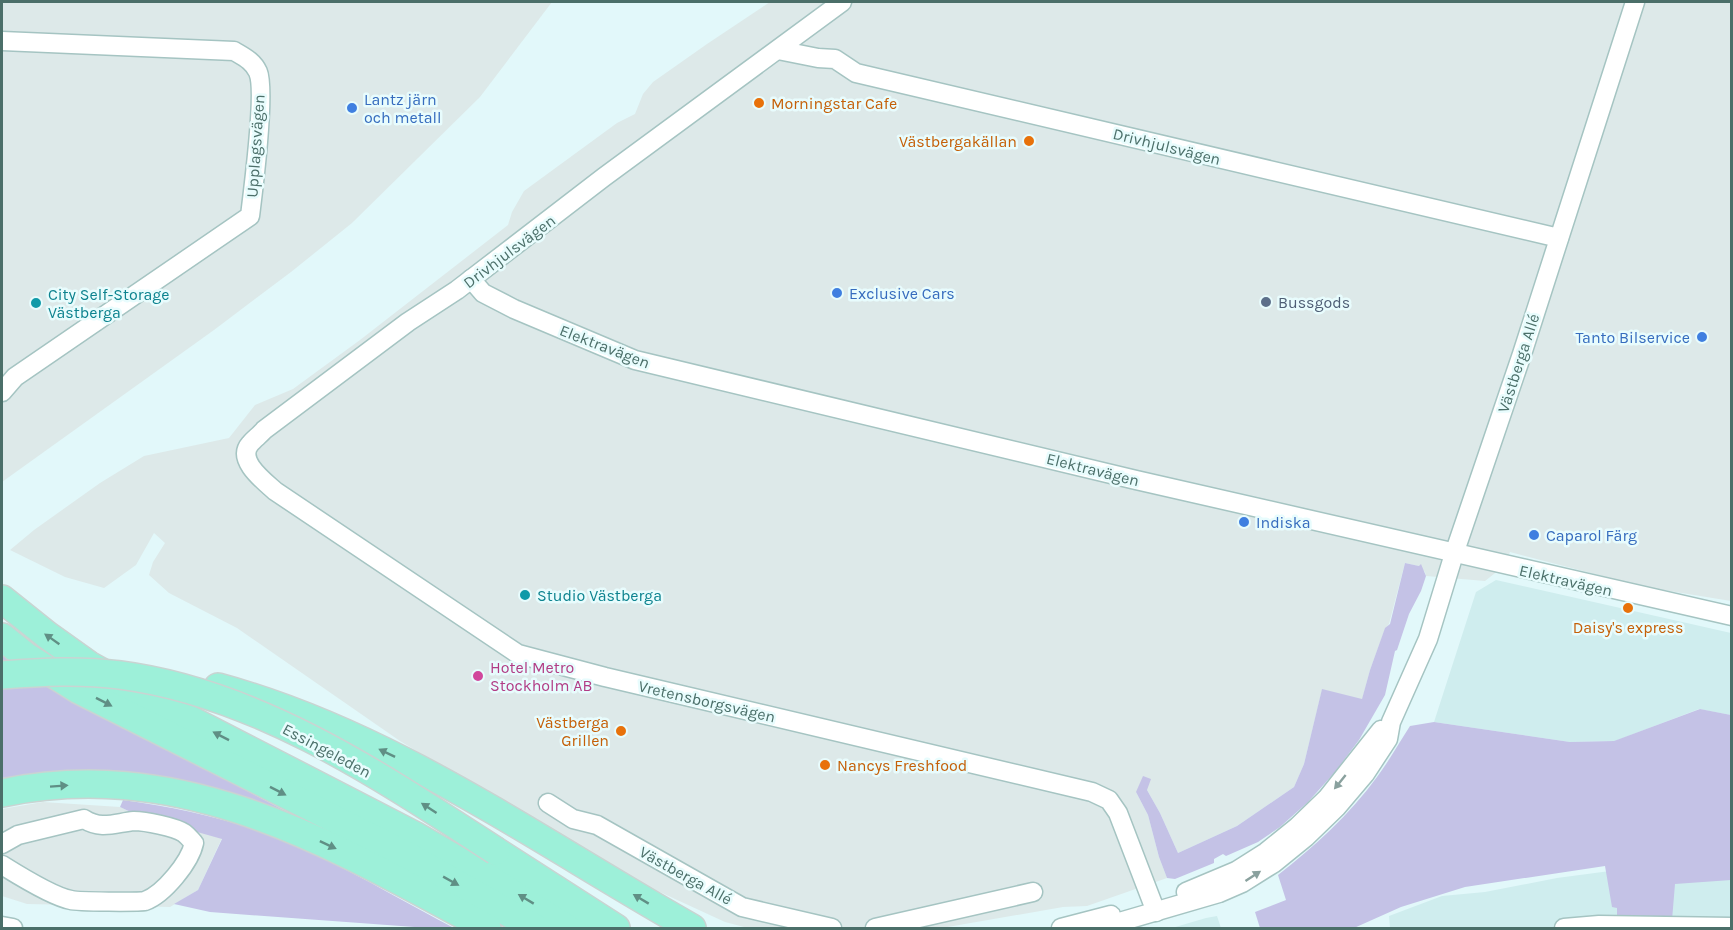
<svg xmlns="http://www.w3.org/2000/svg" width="1733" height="930" font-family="Karla,sans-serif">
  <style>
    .residential { fill: #cfedee }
    .industrial { fill: #dde9e9 }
    .green { fill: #c4c2e6 }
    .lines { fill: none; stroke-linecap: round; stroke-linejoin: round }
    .minor-casing { stroke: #a5c4c2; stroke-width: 21 }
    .highway-casing { stroke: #c9d4d2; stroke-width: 30 }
    .minor { stroke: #fff; stroke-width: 18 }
    .highway { stroke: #9df0d9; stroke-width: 27 }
    .highway-bridge-casing { stroke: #c9d4d2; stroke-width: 30; stroke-linecap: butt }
    .highway-bridge { stroke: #9df0d9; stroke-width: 27 }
    .oneway { fill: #608f85 }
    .oneway2 { fill: #8aa19e }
    .food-dot { fill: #e8710a; stroke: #e8fcfd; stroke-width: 2 }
    .shop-dot { fill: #3f7fe0; stroke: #e8fcfd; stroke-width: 2 }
    .service-dot { fill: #5c6f8a; stroke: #e8fcfd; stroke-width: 2 }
    .culture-dot { fill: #0f9aa8; stroke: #e8fcfd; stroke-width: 2 }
    .hotel-dot { fill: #d1479c; stroke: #e8fcfd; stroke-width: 2 }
    .labels { text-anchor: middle; stroke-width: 5; stroke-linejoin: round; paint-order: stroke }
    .shop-label { font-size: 16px; fill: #366cbe; stroke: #e8fcfd; text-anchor: start }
    .food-label { font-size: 16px; fill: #c56008; stroke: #e8fcfd; text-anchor: start }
    .street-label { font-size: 16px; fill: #4b6f69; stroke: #e8fcfd }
    .culture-label { font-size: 16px; fill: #0d838f; stroke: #e8fcfd; text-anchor: start }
    .service-label { font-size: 16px; fill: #4e5e75; stroke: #e8fcfd; text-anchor: start }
    .hotel-label { font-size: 16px; fill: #b23c85; stroke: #e8fcfd; text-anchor: start }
  </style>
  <rect width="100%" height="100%" fill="#e2f8fa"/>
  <!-- residential -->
  <g class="residential">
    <polygon points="1496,580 1731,633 1731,715 1699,709 1615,741 1570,742 1434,722 1476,592"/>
    <polygon points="1625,869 1731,875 1731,928 1390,928 1389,916 1442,896 1485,892 1557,878"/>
    <polygon points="1217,916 1221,928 1172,928 1206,918"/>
  </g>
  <!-- industrial -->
  <g class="industrial">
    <polygon points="2,2 552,2 480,97 352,223 291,272 214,330 2,482"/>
    <polygon points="770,2 1731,2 1731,601 1645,587 1510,552 1504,566 1485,581 1426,576 1425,572 1419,566 1405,563 1389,624 1385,629 1370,670 1362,700 1322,690 1304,764 1294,787 1237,826 1178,853 1160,813 1147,790 1136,792 1148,815 1159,857 1167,878 1087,906 1063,907 942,928 748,928 725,922 649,887 553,833 400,741 237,628 169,593 149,575 153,562 165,543 154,533 136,565 104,588 65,577 10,550 34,530 100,483 144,456 229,438 255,405 293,389 360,340 508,225 512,212 524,191 617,123 635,114 643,94 653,82 707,44"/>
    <polygon points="43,802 120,807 137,815 222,838 198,890 170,907 27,904 2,896 2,809"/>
  </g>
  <!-- green -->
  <g class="green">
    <polygon points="1405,563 1419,566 1421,564 1426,576 1421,591 1409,614 1397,650 1395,651 1385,695 1359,740 1335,772 1308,802 1280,827 1258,842 1226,856 1223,854 1214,859 1214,863 1175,879 1167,878 1159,857 1148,815 1136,792 1143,776 1151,779 1147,790 1160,813 1178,853 1237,826 1294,787 1304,764 1322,689 1362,699 1370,670 1385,628 1390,624"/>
    <polygon points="2,650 48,687 343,841 261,805 187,781 86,772 55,773 2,778"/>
    <path d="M1700,709L1731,715V880L1675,884L1672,920L1617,918V908L1612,907L1605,866L1465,887L1401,907L1354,928H1260L1255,912L1286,900L1278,875C1314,847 1350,814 1377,777C1389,761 1399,743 1410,726L1434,722L1570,742L1614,741Z"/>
    <path d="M123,800C191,809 259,826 321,857C366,879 410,905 454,928H428L210,912L174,904L198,890L222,839L137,815L120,807Z"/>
  </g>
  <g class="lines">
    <!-- minor casing -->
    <g class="minor-casing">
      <g id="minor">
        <path d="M842,2L604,177L457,290L408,322L264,430C260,435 254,439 250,444C236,460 264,481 275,491L518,654L605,677L1092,792L1109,800L1118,813L1156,912"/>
        <path d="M2,41L234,51C244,57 253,61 258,72C266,90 253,192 250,216L15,377L2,392"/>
        <polyline points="778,50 818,58 835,59 856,73 1559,238"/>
        <polyline points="471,279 483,293 514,309 635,360 1136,480 1732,616"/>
        <polyline points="548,803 573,819 597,825 742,907 832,928"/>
        <path d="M2,844L18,835L84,819C101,830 115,823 134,821C145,821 175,827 184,833C188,836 191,840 194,843C190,862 164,894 145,901C140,902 78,902 71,900C53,897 18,875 2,865"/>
        <polyline points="1186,892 1236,871 1266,852 1297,827 1327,798 1381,730"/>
        <polyline points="2,926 13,928"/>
        <polyline points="875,928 1033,892"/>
        <polyline points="1061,928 1111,915"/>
        <polyline points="1099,928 1219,893 1242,883 1274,863 1306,837 1337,807 1365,774 1388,739 1391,722 1428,639 1454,554 1522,354 1635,2"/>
        <polyline points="1564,928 1599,925 1732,927"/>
      </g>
    </g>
    <!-- highway casing -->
    <g class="highway-casing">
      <g id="highway">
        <polyline points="2,599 47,635 89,665 154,701 414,835 576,928"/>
        <polyline points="2,637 27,657 79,690 406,855 535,928"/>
        <path d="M218,687C391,734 538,841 692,928"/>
        <path d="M2,793C184,755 333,845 487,928"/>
        <polyline points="496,851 616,928"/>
      </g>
    </g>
    <!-- minor -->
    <use href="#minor" class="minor"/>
    <!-- highway -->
    <use href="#highway" class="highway"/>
    <!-- highway-bridge casing -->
    <g class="highway-bridge-casing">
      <path id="highway-bridge" d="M2,675C41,672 80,670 120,675C258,693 382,777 496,851"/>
    </g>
    <!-- highway-bridge -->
    <use href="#highway-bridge" class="highway-bridge"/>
  </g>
  <!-- one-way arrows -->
  <defs><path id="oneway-solid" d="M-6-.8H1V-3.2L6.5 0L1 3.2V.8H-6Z" transform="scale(1.5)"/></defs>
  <g class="oneway">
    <use href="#oneway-solid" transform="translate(52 639) rotate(-145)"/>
    <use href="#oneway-solid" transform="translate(104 702) rotate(27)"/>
    <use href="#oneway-solid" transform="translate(221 736) rotate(-153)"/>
    <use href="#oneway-solid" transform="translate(387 753) rotate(-154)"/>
    <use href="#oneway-solid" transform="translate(59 786) rotate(-4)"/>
    <use href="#oneway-solid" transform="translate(278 791) rotate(27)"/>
    <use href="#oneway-solid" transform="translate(429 808) rotate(-147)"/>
    <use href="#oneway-solid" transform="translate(328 845) rotate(25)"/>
    <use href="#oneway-solid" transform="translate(451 881) rotate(29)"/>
    <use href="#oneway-solid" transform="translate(526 899) rotate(-149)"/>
    <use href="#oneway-solid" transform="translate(641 899) rotate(-149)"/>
  </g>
  <g class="oneway2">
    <use href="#oneway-solid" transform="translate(1340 782) rotate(129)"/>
    <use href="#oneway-solid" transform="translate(1253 876) rotate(-33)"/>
  </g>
  <!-- markers -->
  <g class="food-dot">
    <circle cx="759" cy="103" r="6"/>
    <circle cx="1029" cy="141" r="6"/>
    <circle cx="1628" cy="608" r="6"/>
    <circle cx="621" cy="731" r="6"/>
    <circle cx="825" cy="765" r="6"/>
  </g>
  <g class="shop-dot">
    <circle cx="352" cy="108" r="6"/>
    <circle cx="837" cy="293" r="6"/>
    <circle cx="1702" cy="337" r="6"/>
    <circle cx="1244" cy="522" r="6"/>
    <circle cx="1534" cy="535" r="6"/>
  </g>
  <circle class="service-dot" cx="1266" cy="302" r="6"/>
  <g class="culture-dot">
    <circle cx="36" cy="303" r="6"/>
    <circle cx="525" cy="595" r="6"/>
  </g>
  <circle class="hotel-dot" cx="478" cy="676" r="6"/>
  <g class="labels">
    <!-- shop labels -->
    <g class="shop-label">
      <text x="364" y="105">Lantz järn<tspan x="364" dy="18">och metall</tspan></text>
      <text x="849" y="299">Exclusive Cars</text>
      <text x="1690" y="343" text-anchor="end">Tanto Bilservice</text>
      <text x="1256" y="528">Indiska</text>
      <text x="1546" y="541">Caparol Färg</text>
    </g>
    <!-- food labels -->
    <g class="food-label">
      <text x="771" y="109">Morningstar Cafe</text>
      <text x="1017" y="147" text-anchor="end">Västbergakällan</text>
      <text x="1628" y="633" text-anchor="middle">Daisy's express</text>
      <text x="609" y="728" text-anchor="end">Västberga<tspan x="609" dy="18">Grillen</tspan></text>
      <text x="837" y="771">Nancys Freshfood</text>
    </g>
    <!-- street labels -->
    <g class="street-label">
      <text transform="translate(255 146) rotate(-86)" y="6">Upplagsvägen</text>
      <text transform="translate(1167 146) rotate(14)" y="6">Drivhjulsvägen</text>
      <text transform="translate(509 251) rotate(-37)" y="6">Drivhjulsvägen</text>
      <text transform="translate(605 346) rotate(21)" y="6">Elektravägen</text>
      <text transform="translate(1518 363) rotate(-72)" y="6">Västberga Allé</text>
      <text transform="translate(1093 469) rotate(14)" y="6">Elektravägen</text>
      <text transform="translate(1566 580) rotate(13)" y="6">Elektravägen</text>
      <text transform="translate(707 701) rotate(13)" y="6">Vretensborgsvägen</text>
      <text transform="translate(327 750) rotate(28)" y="6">Essingeleden</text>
      <text transform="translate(686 875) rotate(29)" y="6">Västberga Allé</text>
    </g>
    <!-- culture labels -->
    <g class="culture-label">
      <text x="48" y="300">City Self-Storage<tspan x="48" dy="18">Västberga</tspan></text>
      <text x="537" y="601">Studio Västberga</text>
    </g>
    <!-- service labels -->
    <g class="service-label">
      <text x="1278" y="308">Bussgods</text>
    </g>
    <!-- hotel labels -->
    <g class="hotel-label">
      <text x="490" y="673">Hotel Metro<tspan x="490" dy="18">Stockholm AB</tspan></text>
    </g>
  </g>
  <!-- border -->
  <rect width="1733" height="930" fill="none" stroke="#4b6f69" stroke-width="6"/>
</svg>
